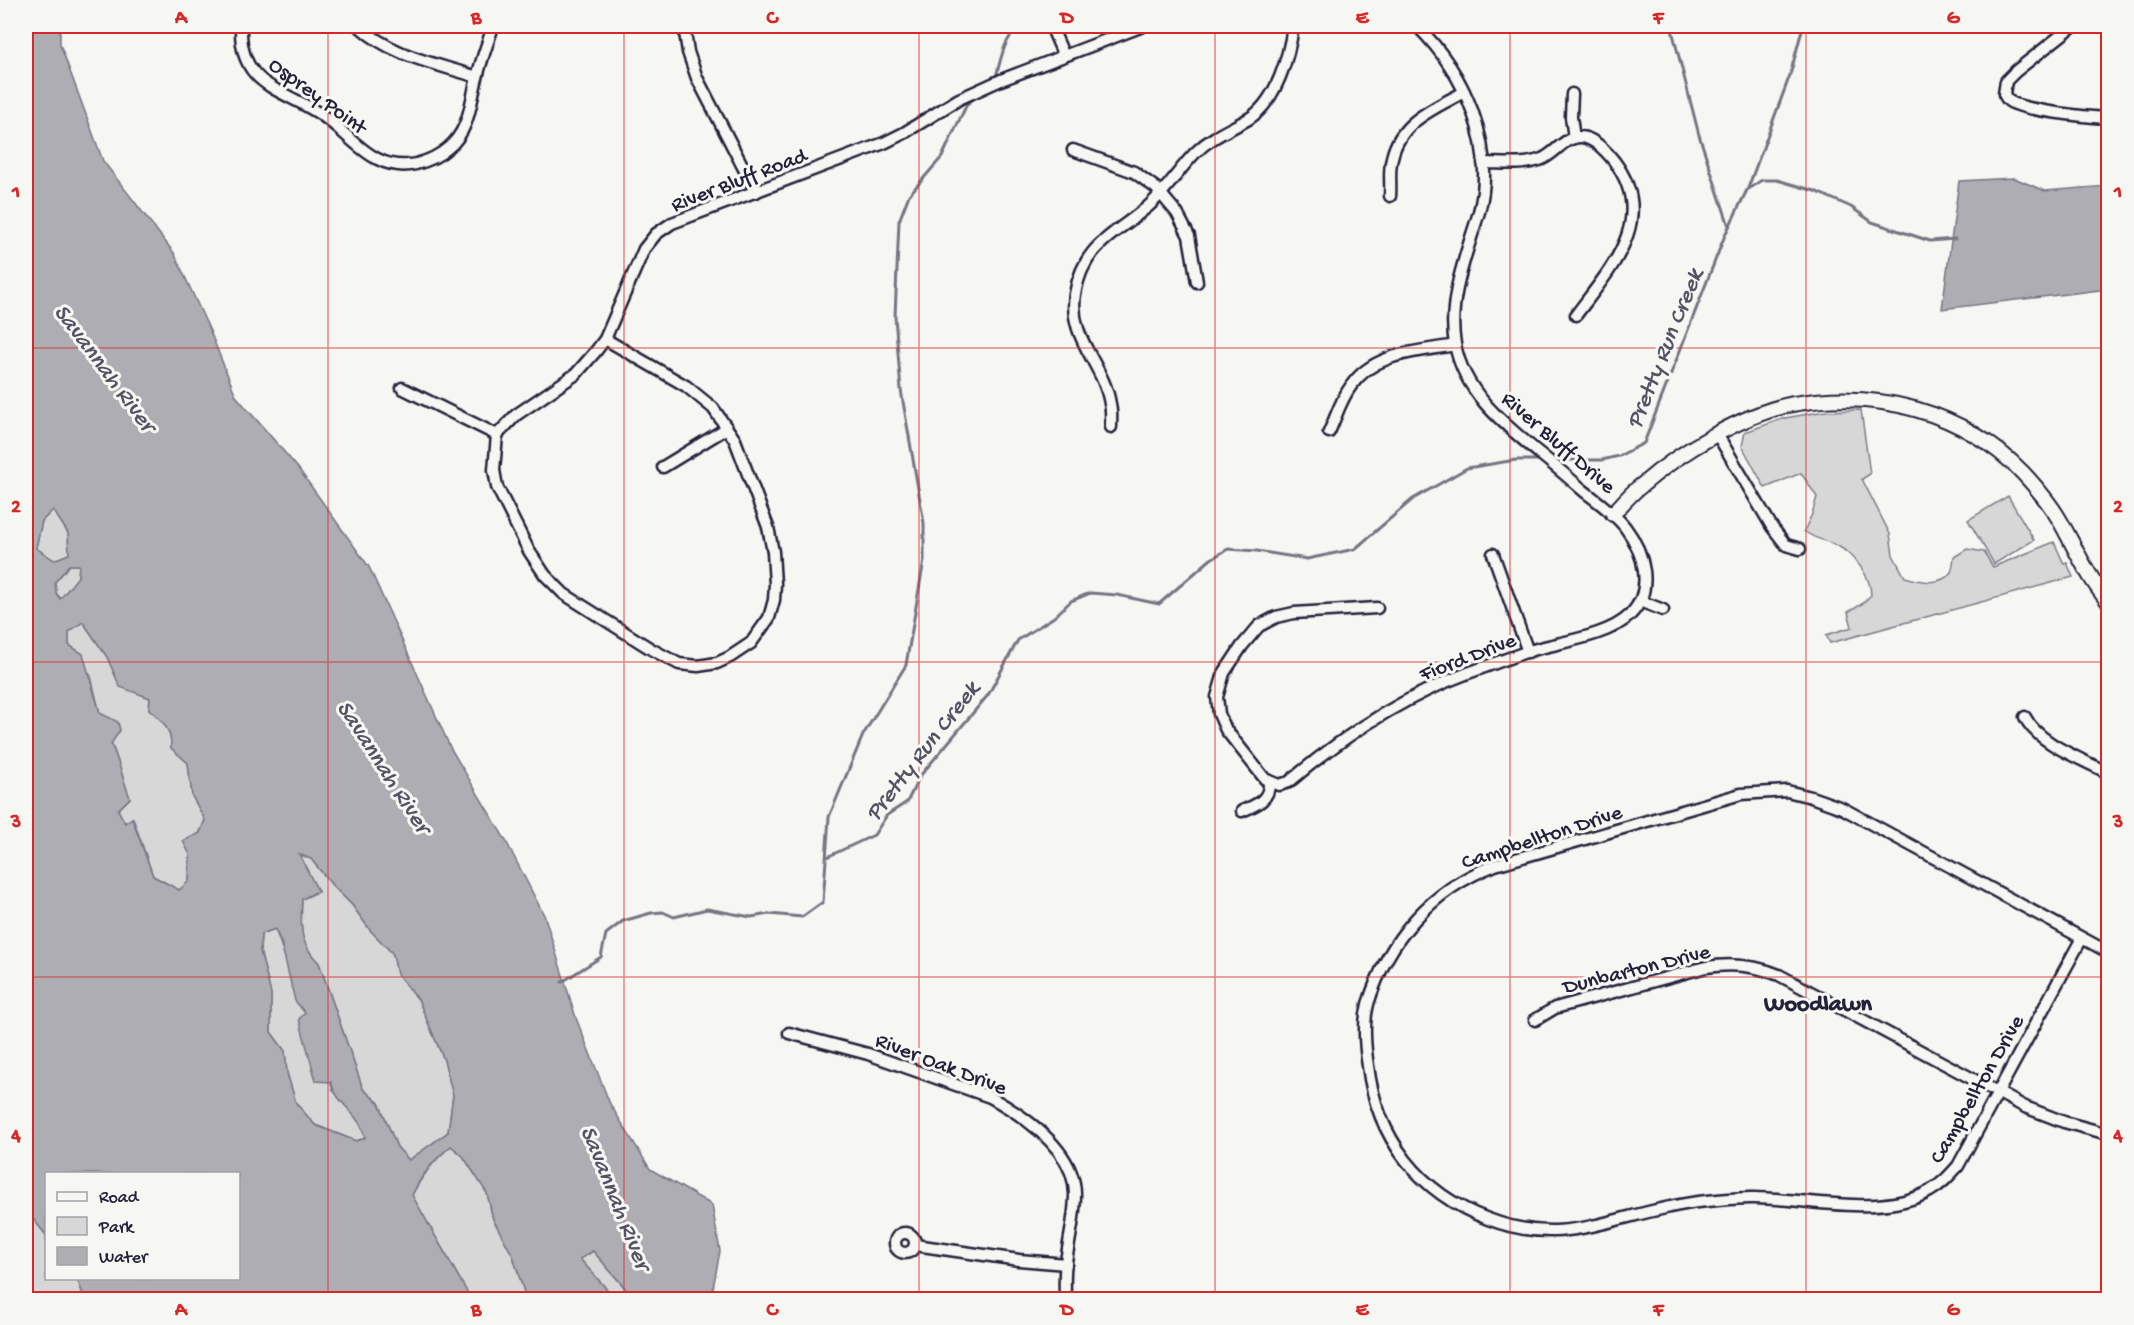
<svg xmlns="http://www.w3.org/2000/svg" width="2134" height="1325" font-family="'Gochi Hand',sans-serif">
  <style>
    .green { fill: #d7d7d7; stroke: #7c7c89; stroke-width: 1.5 }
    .water { fill: #adadb3; stroke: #757583; stroke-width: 1.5; fill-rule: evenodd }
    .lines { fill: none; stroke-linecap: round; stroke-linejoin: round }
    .stream { stroke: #757583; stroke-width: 3 }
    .minor-casing { stroke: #22223b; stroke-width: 15 }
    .tertiary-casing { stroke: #22223b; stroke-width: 18 }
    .minor { stroke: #f6f6f2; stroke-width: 10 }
    .tertiary { stroke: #f6f6f2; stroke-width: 14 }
    .grid { fill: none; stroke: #d62828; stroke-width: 1.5; stroke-opacity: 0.55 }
    .labels { text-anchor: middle; stroke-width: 6; stroke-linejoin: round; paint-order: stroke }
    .street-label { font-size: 22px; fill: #22223b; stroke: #f6f6f2 }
    .water-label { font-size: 24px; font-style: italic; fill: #535365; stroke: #f6f6f2 }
    .neighbourhood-label { font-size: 24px; font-weight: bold; fill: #22223b; stroke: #f6f6f2 }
    .neatline { fill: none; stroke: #d62828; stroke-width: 2 }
    .grid-label { font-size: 20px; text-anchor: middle; font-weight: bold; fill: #d62828 }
  </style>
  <rect width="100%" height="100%" fill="#f6f6f2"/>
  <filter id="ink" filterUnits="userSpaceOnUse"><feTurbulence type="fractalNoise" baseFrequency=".0167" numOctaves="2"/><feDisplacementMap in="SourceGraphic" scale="12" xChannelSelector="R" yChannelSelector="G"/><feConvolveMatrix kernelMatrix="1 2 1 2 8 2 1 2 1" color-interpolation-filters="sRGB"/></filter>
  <g filter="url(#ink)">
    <!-- green -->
    <g class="green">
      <path d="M1861,410L1870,474L1862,479L1890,534L1893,555L1905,577C1919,581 1941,587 1951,572C1953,568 1953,562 1954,557L1967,549L1984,552L1993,567L2054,542L2064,564L2067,563L2073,577L1830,643L1826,635L1852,627L1848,612L1862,604L1871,595C1871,576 1855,556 1838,546C1826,540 1815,540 1804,531L1812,514L1817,497L1801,473L1765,488L1742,446L1745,432L1785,418L1826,411Z"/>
      <polygon points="2008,496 2034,540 1994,564 1968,520"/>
      <polygon points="53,509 68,533 69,554 54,560 36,548 42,521"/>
      <polygon points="70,565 79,565 78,577 61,599 56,593 55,582"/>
      <path d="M83,622L107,657L120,686L150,698L149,709C162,720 172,730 171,748L188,763L192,796L205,820L190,855L189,882L179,890L153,876L133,818L125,823L118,810L130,798C123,780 119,761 111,743L120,730L100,714L91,676L69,645V632Z"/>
      <path d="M298,854L311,859L332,885L352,905L370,930L393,954L397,974L418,999L444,1060L453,1095L448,1132L409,1160L397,1147L379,1103L363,1089L319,963C297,941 301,927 302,899L318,892Z"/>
      <polygon points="275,929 333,1090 361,1124 366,1138 356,1141 315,1125 296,1103 287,1073 285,1051 271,1032 271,994 260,951 261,934"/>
      <path d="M451,1146L463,1156L487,1193L493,1219L513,1256L524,1292L528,1299H471L412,1195C422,1176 434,1160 451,1146Z"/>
      <polygon points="26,1210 46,1235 46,1278 77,1279 85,1299 26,1300"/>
      <polygon points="593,1251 625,1288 629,1299 613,1299 611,1294 580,1259"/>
    </g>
    <!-- water -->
    <g class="water">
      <path d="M26,26H60V44L103,161L174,253L210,331L236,396L298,468L369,567L451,749L505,839L545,917L576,1018L610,1104L650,1169L712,1205L720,1251L711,1299H629L625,1288L593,1251L580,1259L611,1294L613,1299H528L524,1292L513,1256L493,1219L487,1193L463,1156L451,1146C434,1159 421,1176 412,1195L471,1299H85L77,1279L238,1278V1174H46V1235L26,1210ZM53,510L68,533L69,554L54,560L36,548L42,521ZM69,565H79L78,577L60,599L56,593L55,582ZM83,622L107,657L120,687L150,698L149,709C162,720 172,730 171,748L188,763L192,796L205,820L200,833L183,841L190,855L189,881L179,890L153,876L132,818L125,823L118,810L130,798C123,780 119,761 111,744L120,730L118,722L100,713L83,654L69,645V632ZM299,854L311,859L332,885L352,905L370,930L393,954L397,974L418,999L444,1060L453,1095L448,1132L409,1160L397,1147L379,1103L363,1089L319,963C298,942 301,926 302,899L318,891ZM275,929L281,942L295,1001L305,1013L299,1019L316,1081L331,1082C336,1104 360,1113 365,1138L356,1141L315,1125L296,1103L287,1073L285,1051L271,1032V994L260,951L261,934Z"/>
      <polygon points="2014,178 2045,191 2108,186 2108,289 1942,309 1959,181"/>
    </g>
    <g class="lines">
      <!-- stream -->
      <g class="stream">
        <polyline points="1671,26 1699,135 1729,226"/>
        <path d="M995,79C1002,59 1002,39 1021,26"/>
        <polyline points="1748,188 1790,75 1803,26"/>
        <polyline points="1552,460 1602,460 1619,456 1644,443 1725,235 1747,190 1762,180 1777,180 1815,191 1851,207 1872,222 1930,241 1955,239"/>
        <polyline points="827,857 874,835 887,815 907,802 920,776 988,695 1018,640 1054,617 1071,601 1090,593 1117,595 1159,604 1211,559 1228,549 1257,551 1307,559 1355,549 1413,499 1467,468 1516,460 1542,460"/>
        <polyline points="562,982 601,957 606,934 623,921 651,913 663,912 674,917 707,909 751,917 769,914 802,917 823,902 829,817 863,735 906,665 924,560 924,523 901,390 895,317 899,221 909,195 942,157 967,104 977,96"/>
      </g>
      <!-- minor casing -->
      <g class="minor-casing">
        <g id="minor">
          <path d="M241,26C239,88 283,88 323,116C353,137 374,173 416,164C428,161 439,156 448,148C470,130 470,103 477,78C481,60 488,43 493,26"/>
          <path d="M359,26C393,57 435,63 477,77"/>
          <polyline points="684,26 688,52 697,78 756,192"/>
          <polyline points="1051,26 1064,56"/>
          <path d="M2073,26L2016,71L2006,81L2004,94C2006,97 2006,99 2009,101C2024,111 2089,117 2108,118"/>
          <polyline points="1572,94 1571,117 1574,138"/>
          <polyline points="1073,150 1134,172 1156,188 1177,213 1189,236 1197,282"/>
          <path d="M1483,163C1502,163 1524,166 1542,159C1556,153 1565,136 1581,137C1594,138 1606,151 1614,161C1658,219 1611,268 1576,315"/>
          <path d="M1390,196C1391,185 1389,174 1391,163C1397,122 1432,110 1464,92"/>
          <polyline points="605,339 686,386 713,408 735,440 768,527 773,552 775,584 774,600 769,618 751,643 730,657 717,663 698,666 679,664 651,649 564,594 545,575 529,551 497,487 494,470 497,435 516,415 576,374 596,351 605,339 644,249 656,234 672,223 884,143 904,133 959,99 1001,80 1143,26"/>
          <polyline points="402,388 497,435"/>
          <path d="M1111,427C1111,420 1112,412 1110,404C1104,364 1068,339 1075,294C1083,246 1112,236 1145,209C1166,192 1178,170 1196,152C1212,136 1232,129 1250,118C1277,100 1289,56 1293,26"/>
          <path d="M1329,432C1336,417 1341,399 1351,386C1374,352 1418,352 1455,345"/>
          <polyline points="1717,434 1772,527 1786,545 1800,549"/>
          <polyline points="663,467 727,428"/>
          <polyline points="1493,554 1528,652"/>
          <polyline points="1640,601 1663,610"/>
          <path d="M1377,608L1294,613L1276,617L1259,626L1242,646L1224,673L1217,697L1219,714L1226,730L1265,779L1279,785L1289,782C1343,736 1401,698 1468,673C1488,666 1508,658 1529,651C1558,642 1608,637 1630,615C1655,590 1644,552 1625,527C1614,513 1598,502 1584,491C1569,478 1554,465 1539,453C1503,423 1464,393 1455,344C1447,300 1467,253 1479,212C1497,145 1464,72 1417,26"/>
          <path d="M2025,717C2038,744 2083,759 2108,773"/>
          <path d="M1242,811C1256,805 1270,800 1269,782"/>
          <path d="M2082,938L1958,1166C1949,1176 1941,1185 1930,1191C1882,1219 1804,1197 1750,1198C1724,1199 1695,1201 1670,1207C1601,1221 1559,1246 1488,1219C1419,1193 1377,1138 1368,1066C1365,1047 1363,1023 1368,1004C1388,939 1431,890 1495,865L1741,794L1787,791L1811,797L1842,808L2108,952"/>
          <path d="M1535,1020L1555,1008L1706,967C1732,963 1755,965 1779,975L2025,1107L2064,1122L2108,1134"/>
          <path d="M789,1033L868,1054L990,1097C1024,1116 1075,1150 1075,1194C1075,1217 1069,1239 1066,1262C1064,1275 1065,1287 1065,1300"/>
          <circle cx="905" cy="1243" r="10"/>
          <polyline points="915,1245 1019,1260 1066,1264"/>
        </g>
      </g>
      <!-- tertiary casing -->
      <g class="tertiary-casing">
        <path id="tertiary" d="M1613,514C1622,504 1631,493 1642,485C1680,452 1743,414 1793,404C1877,389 1963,411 2023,473C2036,487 2049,502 2059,519C2075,547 2087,576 2108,601"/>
      </g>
      <!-- minor -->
      <use href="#minor" class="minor"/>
      <!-- tertiary -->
      <use href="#tertiary" class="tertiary"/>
    </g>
  </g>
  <!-- grid -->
  <path class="grid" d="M328,26V1300M624,26V1300M919,26V1300M1215,26V1300M1510,26V1300M1806,26V1300M26,348H2108M26,662H2108M26,977H2108"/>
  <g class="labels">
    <!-- street labels -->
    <g class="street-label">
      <text transform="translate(319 94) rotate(36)" y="8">Osprey Point</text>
      <text transform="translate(738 178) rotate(-21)" y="8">River Bluff Road</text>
      <text transform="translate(1560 441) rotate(41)" y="8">River Bluff Drive</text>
      <text transform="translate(1467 655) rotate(-21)" y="8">Fiord Drive</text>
      <text transform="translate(1541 835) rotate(-18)" y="8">Campbellton Drive</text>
      <text transform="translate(1636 967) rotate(-14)" y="8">Dunbarton Drive</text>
      <text transform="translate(942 1062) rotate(21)" y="8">River Oak Drive</text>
      <text transform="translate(1975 1088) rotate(-60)" y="8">Campbellton Drive</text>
    </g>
    <!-- water labels -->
    <g class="water-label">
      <text transform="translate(1663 348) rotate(-68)" y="8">Pretty Run Creek</text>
      <text transform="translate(106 367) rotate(53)" y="8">Savannah River</text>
      <text transform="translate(921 750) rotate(-52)" y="8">Pretty Run Creek</text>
      <text transform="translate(385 766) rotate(57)" y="8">Savannah River</text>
      <text transform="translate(617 1197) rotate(68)" y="8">Savannah River</text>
    </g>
    <!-- neighbourhood labels -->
    <g class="neighbourhood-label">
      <text x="1818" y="1010">Woodlawn</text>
    </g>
  </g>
  <!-- margin -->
  <rect width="2134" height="1325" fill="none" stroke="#f6f6f2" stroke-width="66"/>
  <!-- legend -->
  <rect x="45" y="1172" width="195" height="108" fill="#f6f6f2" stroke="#a1a1a9" stroke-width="1.5"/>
  <rect x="57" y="1192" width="30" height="9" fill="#f6f6f2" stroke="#a1a1a9" stroke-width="1.5"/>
  <text x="99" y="1202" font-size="18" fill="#22223b">Road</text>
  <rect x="57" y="1217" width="30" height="18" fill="#d7d7d7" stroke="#a1a1a9" stroke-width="1.5"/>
  <text x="99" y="1232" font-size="18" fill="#22223b">Park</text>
  <rect x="57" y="1247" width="30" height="18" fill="#adadb3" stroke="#a1a1a9" stroke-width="1.5"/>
  <text x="99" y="1262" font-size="18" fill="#22223b">Water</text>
  <rect x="33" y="33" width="2068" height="1259" class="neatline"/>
  <g class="grid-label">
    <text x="181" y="23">A</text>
    <text x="476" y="23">B</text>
    <text x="772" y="23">C</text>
    <text x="1067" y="23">D</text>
    <text x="1362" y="23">E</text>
    <text x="1658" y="23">F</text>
    <text x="1953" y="23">G</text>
    <text x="16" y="197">1</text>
    <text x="2118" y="197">1</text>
    <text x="16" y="512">2</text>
    <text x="2118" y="512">2</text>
    <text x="16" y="827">3</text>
    <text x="2118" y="827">3</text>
    <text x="16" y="1141">4</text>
    <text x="2118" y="1141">4</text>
    <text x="181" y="1315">A</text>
    <text x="476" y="1315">B</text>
    <text x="772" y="1315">C</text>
    <text x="1067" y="1315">D</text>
    <text x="1362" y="1315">E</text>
    <text x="1658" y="1315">F</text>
    <text x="1953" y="1315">G</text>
  </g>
</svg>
